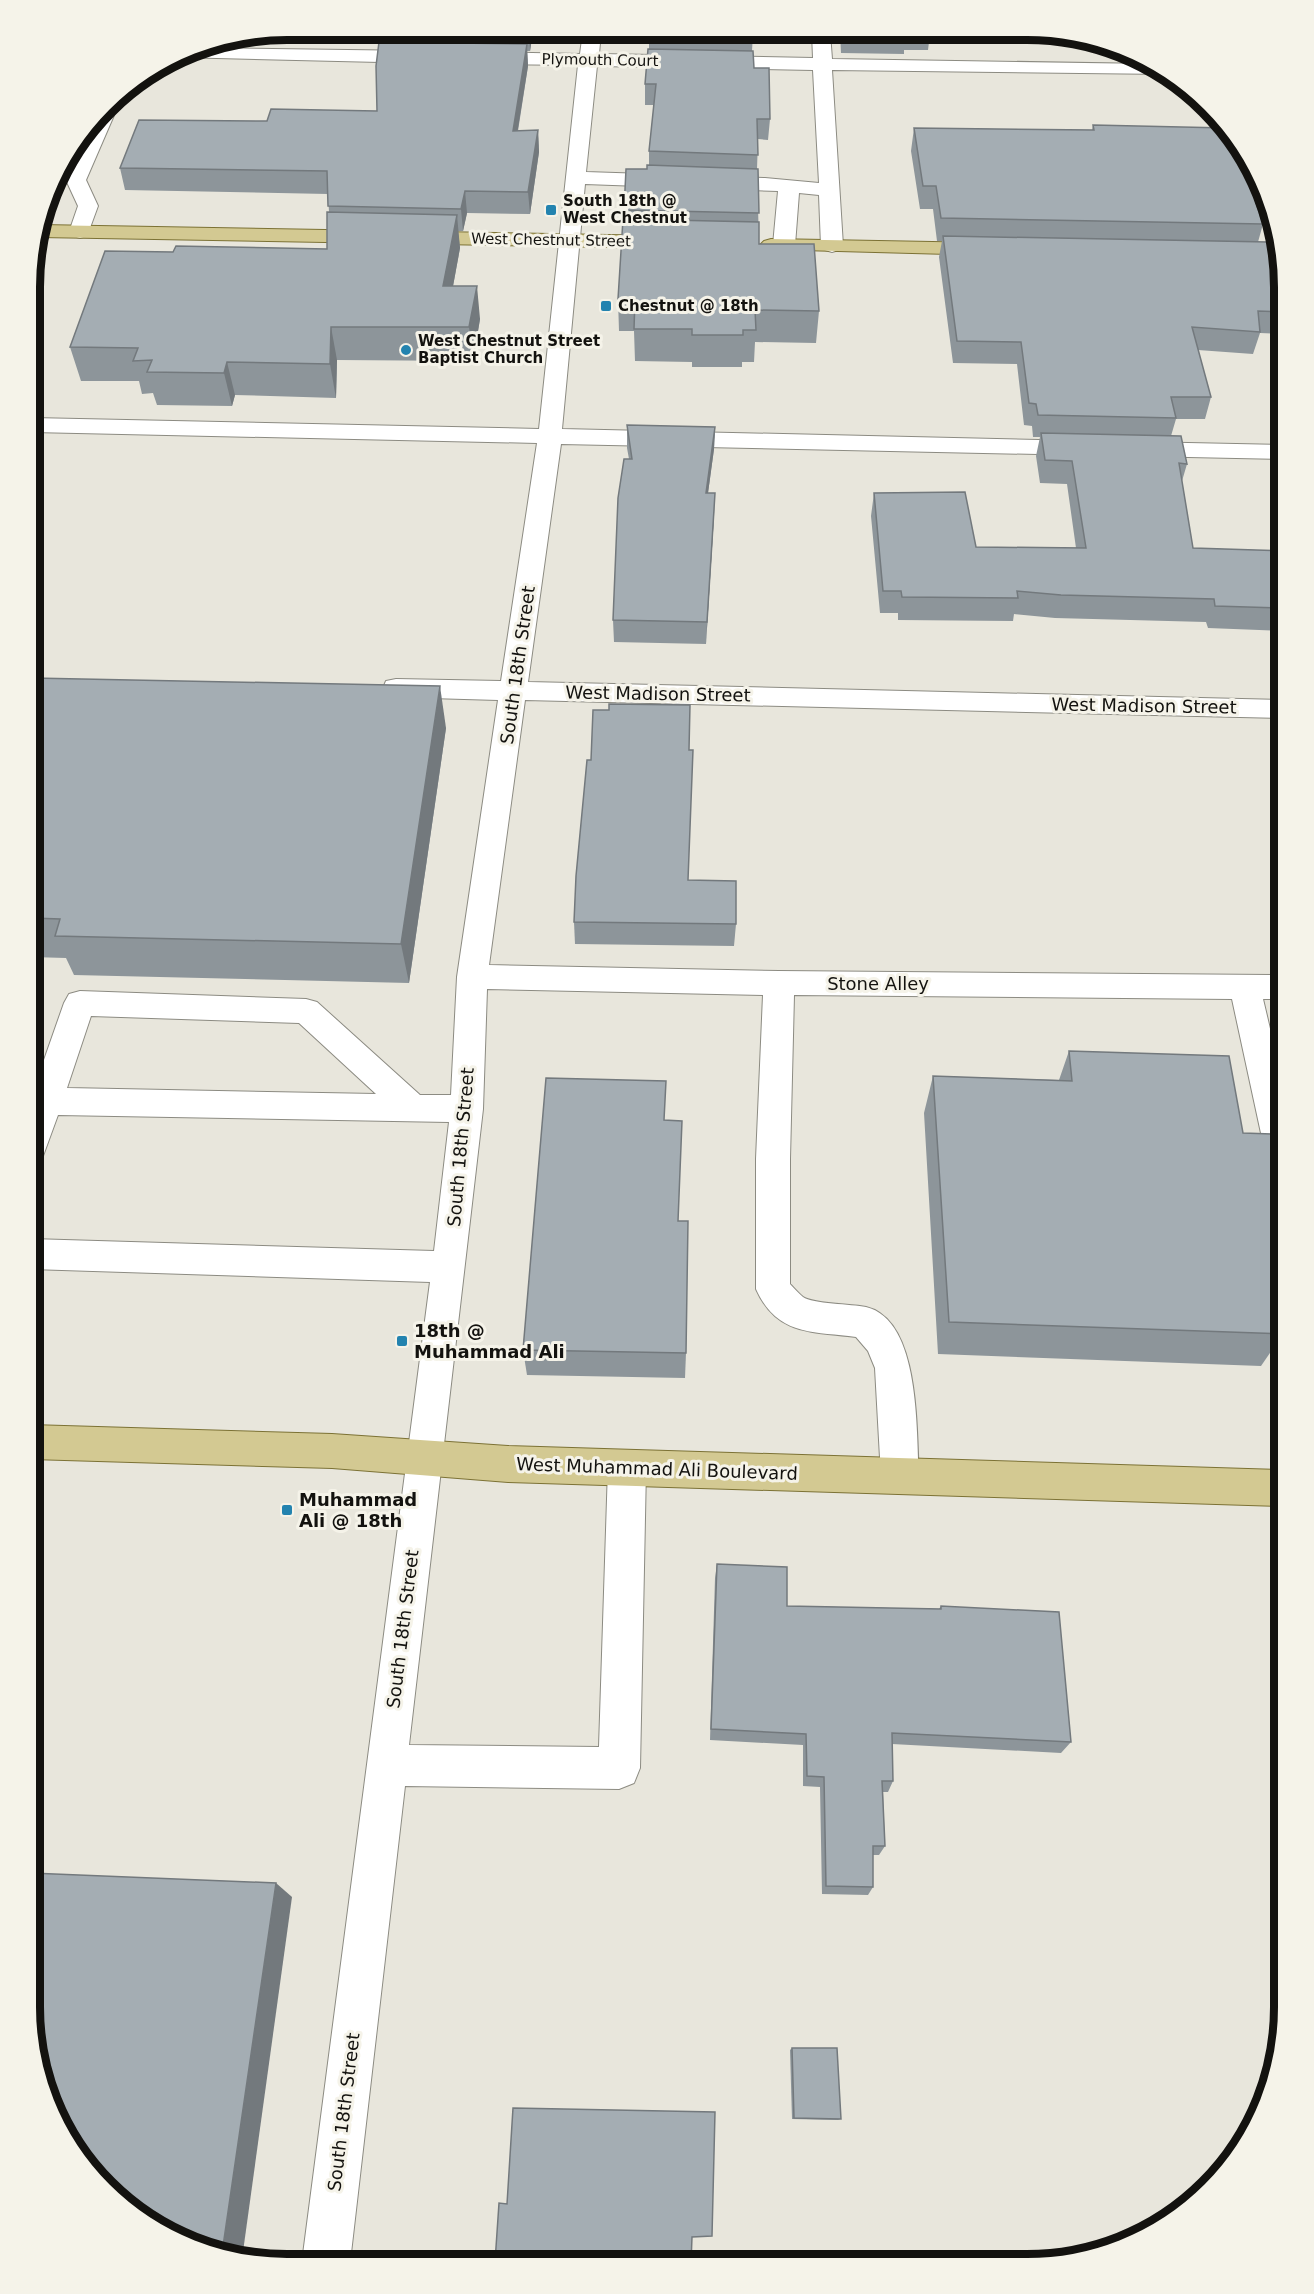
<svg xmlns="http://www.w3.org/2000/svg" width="1314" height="2294" font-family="'DejaVu Sans',sans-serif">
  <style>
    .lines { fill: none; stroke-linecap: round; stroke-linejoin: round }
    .minor-casing { stroke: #8c8b82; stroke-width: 2 }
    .major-casing { stroke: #7c7235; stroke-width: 2 }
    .minor { fill: #fff; fill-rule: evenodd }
    .major { fill: #d3c992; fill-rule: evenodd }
    .wall { fill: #8d959a }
    .shaded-wall { fill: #73797d }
    .building { fill: #a4adb3; stroke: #73797d; stroke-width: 1.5 }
    .poi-dot { fill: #2383af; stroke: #f5f3e9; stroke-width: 2 }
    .labels { text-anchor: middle; stroke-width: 6; stroke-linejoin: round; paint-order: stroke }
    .far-street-label { font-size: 15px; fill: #13120f; stroke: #f5f3e9 }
    .far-poi-label { font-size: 15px; font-weight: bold; fill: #13120f; stroke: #f5f3e9; text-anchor: start }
    .street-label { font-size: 18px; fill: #13120f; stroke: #f5f3e9 }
    .poi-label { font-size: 18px; font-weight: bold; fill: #13120f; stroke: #f5f3e9; text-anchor: start }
    .rim { fill: none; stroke: #13120f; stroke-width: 8 }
  </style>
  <rect width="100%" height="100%" fill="#e8e6dc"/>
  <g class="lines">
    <!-- minor casing -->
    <g class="minor-casing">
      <g id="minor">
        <path d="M583,32H601L599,54L813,58L812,33H830L832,59L1152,64L1167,74L832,70L843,246L839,250L832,252L825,250L821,246L819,195L799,193L795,245L791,249L784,251L777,249L773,245L778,191L585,184L562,429L1083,441L1091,443L1095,448L1091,453L1083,455L561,444L528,682L1284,700V718L525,700L489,965L779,971L1284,975V999H1263L1284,1088V1175L1272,1171L1267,1161L1232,999L794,995L790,1159V1284C794,1288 798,1293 803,1297C812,1304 852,1304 866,1307C921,1320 916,1432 919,1476L913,1489L900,1494L887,1489L881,1476L875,1368L868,1351L856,1337C812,1331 777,1336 756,1289V1159L763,995L487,989L483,1109L409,1745L599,1747L608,1468L614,1456L627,1450L640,1456L646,1468L640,1768L634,1783L619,1789L405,1786L350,2262H302L430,1282L31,1269V1239L434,1251L449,1122L58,1115L43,1156L31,1160V1097L64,1003L69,994L80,991L306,999L317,1002L420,1095H451L457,977L498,700L396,697L386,695L383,688L386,681L396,679L501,681L537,443L32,432V418L539,429L578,65L482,64L475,62L473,58L475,54L482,52L580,54ZM597,66L813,70L819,183L765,178L586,172ZM91,1016L299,1023L376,1094L67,1088Z"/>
        <polygon points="198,48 422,51 429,53 431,57 429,61 422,63 177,57 189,49"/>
        <polygon points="112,101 118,106 86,180 98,206 87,236 80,238 73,236 69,232 78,206 66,180 85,136"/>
        <polygon points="1140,442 1284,445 1284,459 1140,456 1132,454 1128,449 1132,444"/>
      </g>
    </g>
    <!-- major casing -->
    <g class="major-casing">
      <g id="major">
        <polygon points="41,225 665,236 672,238 676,242 672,246 665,248 39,237"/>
        <polygon points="771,239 986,243 994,244 997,249 994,254 986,255 764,249 760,245 764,241"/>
        <polygon points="1227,249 1278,250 1280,262 1219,260 1216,255 1219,250"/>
        <polygon points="31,1425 332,1434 508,1446 1284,1470 1284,1506 508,1482 332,1468 31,1459"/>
      </g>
    </g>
    <!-- minor -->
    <use href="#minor" class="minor"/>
    <!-- major -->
    <use href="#major" class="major"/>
  </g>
  <!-- wall -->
  <g class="wall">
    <polygon points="382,31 533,32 530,51 527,51 528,66 518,131 538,130 539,152 530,214 467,213 463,231 458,231 460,248 453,286 480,319 473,361 337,360 336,398 235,395 232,406 157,405 153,393 142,394 139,381 81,381 70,347 173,252 327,249 329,212 328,194 125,190 120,168 267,121 377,111 384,42"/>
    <polygon points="649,33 753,33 752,51 754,68 770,119 768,140 758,139 757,169 759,244 819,311 816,343 755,342 754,362 742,362 742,367 692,367 692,362 635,361 634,331 619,331 618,299 624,210 649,165 649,151 654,105 645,105 645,84 649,49"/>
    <polygon points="840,33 930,34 928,50 904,50 904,54 841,53"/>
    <polygon points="1093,125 1263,224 1258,242 1284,292 1283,334 1260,333 1253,354 1198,350 1211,397 1205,419 1176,419 1171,436 1187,464 1182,481 1193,548 1284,551 1284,631 1208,628 1206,622 1055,618 1014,614 1013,621 898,620 898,613 880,613 871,516 874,493 976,547 1076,548 1067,484 1040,483 1036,456 1040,437 1033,437 1032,426 1024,425 1017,364 953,363 939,257 942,241 937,241 933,209 920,209 911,151 914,128 1092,130"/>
    <polygon points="627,425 715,427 714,449 708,493 714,516 706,644 614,642 613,620 629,459 627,448"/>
    <polygon points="1279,441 1284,442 1284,523 1271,464"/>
    <polygon points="32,678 446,728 409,983 74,975 66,958 31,957"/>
    <polygon points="689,880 736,924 734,946 575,944 574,922"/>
    <polygon points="1069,1051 1284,1175 1284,1317 1280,1318 1283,1334 1261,1366 938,1354 924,1113 933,1076 1059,1080"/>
    <polygon points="665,1121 678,1221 686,1353 685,1378 527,1375 523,1350"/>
    <polygon points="717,1564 787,1606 939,1609 941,1606 1071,1742 1061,1753 892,1744 893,1781 888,1792 883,1792 885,1846 879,1855 873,1855 873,1887 868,1895 822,1894 820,1787 803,1786 803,1745 710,1740 715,1578"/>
    <polygon points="792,2048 841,2119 838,2120 792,2119 790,2050"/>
  </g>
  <!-- shaded-wall -->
  <g class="shaded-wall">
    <polygon points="529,32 533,32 530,51"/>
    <polygon points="527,44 528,66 514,153 513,131"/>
    <polygon points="538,130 539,152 530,214 528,192"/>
    <polygon points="465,191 467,213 463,231 461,209"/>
    <polygon points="457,215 460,248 447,319 443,286"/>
    <polygon points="477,286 480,319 473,361 469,327"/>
    <polygon points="331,327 337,360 336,398 330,364"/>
    <polygon points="227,362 235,395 232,406 224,373"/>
    <polygon points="715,427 714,449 705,515 706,493"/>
    <polygon points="715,493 714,516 706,644 707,622"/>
    <polygon points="440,686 446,728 409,983 401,944"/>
    <polygon points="276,1883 292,1897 242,2259 222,2253"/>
  </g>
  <!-- building -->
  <g class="building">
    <polygon points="649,32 753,33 753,35 649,33"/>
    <polygon points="843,33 905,34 906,35 843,34"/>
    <polygon points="379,42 527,44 513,131 538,130 528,192 465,191 461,209 328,206 327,171 120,168 139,120 267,121 271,109 377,111 376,66"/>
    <polygon points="648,49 753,51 754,68 769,68 770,119 757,119 758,155 649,151 656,84 645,84"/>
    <polygon points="1093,125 1226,128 1229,131 1231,138 1235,138 1263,224 941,218 936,186 923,186 914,128 1094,130"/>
    <polygon points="647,165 758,169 759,213 624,210 626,169 647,169"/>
    <polygon points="327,212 457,215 443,286 477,286 469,327 331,327 330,364 227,362 224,373 147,372 152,360 133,361 138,348 70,347 105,251 173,252 176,246 327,249"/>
    <polygon points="623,219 759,222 759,244 814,244 819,311 755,310 756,330 743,330 743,335 692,335 692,329 634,329 635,299 618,299"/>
    <polygon points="943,236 1268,242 1284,292 1284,312 1258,311 1260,332 1192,327 1211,397 1171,397 1176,418 1038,415 1036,404 1029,403 1021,342 957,341"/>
    <polygon points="627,425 715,427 706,493 715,493 707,622 613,620 618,498 624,459 632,459"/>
    <polygon points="1041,433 1181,436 1187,464 1179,463 1193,548 1284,551 1284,608 1215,606 1214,599 1061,595 1017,591 1018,598 902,597 901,591 883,591 874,493 965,492 976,547 1086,548 1072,461 1045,460"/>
    <polygon points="1279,441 1284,442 1284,464"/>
    <polygon points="32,678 440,686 401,944 55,936 60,919 31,918"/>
    <polygon points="609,704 690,705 689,750 693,750 688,880 736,881 736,924 574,922 576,876 587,760 591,760 593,710 609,710"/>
    <polygon points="1069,1051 1229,1056 1243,1133 1275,1134 1284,1175 1284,1287 1275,1288 1283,1334 949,1322 933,1076 1072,1081"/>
    <polygon points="546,1078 666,1081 664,1120 682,1121 678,1221 688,1221 686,1353 523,1350"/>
    <polygon points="717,1564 787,1567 787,1606 941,1609 941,1606 1059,1612 1071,1742 892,1733 893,1781 882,1781 885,1846 873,1846 873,1887 826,1886 824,1777 807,1776 806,1734 711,1729"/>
    <polygon points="30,1873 276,1883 222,2253 188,2244 130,2211 83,2163 44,2090 30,2007"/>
    <polygon points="792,2048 837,2048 841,2119 794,2118"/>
    <polygon points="513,2108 715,2112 712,2236 692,2237 691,2263 495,2262 499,2203 507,2204"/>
  </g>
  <!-- markers -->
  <g class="poi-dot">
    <rect x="545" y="204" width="12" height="12" rx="3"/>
    <rect x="600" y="300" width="12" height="12" rx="3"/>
    <circle cx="406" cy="350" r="6"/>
    <rect x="396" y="1335" width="12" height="12" rx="3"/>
    <rect x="281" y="1504" width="12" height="12" rx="3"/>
  </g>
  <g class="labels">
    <!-- far-street labels -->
    <g class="far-street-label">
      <text transform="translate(600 60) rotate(1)" y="5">Plymouth Court</text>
      <text transform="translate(551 240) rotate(1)" y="5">West Chestnut Street</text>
    </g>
    <!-- far-poi labels -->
    <g class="far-poi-label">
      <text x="563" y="206">South 18th @<tspan x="563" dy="17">West Chestnut</tspan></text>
      <text x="618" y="311">Chestnut @ 18th</text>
      <text x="418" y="346">West Chestnut Street<tspan x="418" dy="17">Baptist Church</tspan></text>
    </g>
    <!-- street labels -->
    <g class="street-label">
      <text transform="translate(518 665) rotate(-82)" y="6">South 18th Street</text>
      <text transform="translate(658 694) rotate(1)" y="6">West Madison Street</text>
      <text transform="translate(1144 706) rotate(1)" y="6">West Madison Street</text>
      <text x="878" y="990">Stone Alley</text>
      <text transform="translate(461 1147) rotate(-85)" y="6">South 18th Street</text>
      <text transform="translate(657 1469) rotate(2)" y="6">West Muhammad Ali Boulevard</text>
      <text transform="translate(403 1629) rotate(-83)" y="6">South 18th Street</text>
      <text transform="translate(344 2112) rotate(-83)" y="6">South 18th Street</text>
    </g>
    <!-- poi labels -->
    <g class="poi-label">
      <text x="414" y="1337">18th @<tspan x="414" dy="21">Muhammad Ali</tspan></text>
      <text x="299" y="1506">Muhammad<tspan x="299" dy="21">Ali @ 18th</tspan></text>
    </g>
  </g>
  <!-- crop -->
  <path d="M0 0H1314V2294H0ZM287 40H1027A247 247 0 0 1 1274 287V2007A247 247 0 0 1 1027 2254H287A247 247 0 0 1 40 2007V287A247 247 0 0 1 287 40Z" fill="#f5f3e9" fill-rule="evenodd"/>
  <path class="rim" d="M287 40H1027A247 247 0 0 1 1274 287V2007A247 247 0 0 1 1027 2254H287A247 247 0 0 1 40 2007V287A247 247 0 0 1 287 40Z"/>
</svg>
